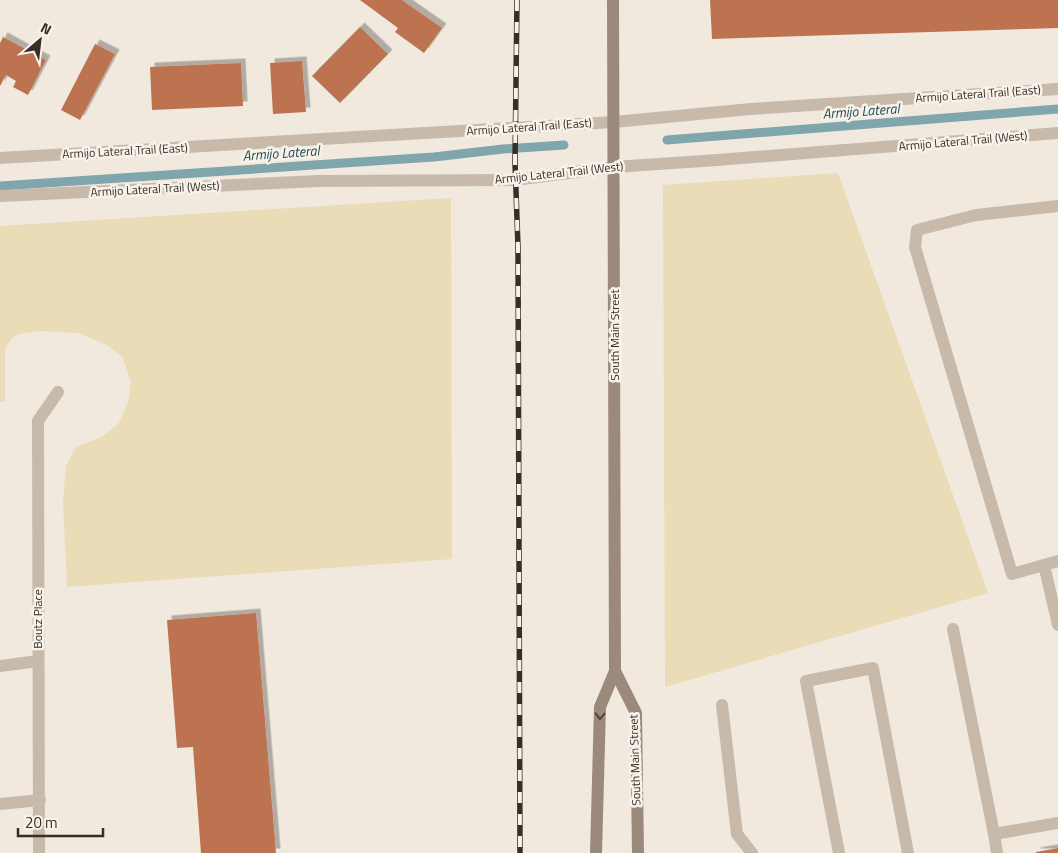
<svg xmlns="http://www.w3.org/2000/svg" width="1058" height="853" font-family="'Titillium Web',sans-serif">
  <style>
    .sand { fill: #e9dcb7 }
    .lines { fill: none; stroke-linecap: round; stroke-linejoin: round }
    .stream { stroke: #7fa6ac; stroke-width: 9 }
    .building { fill: #bd734f; filter: url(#shadow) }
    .service { stroke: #c8baaa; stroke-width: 12 }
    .minor { stroke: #c8baaa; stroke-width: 12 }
    .secondary { stroke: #9b8a7c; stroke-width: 12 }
    .rail-casing { stroke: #362e29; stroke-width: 5.5 }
    .rail { stroke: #f8f3ea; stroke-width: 4; stroke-dasharray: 11; stroke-linecap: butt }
    .oneway { stroke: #4f453e }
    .labels { text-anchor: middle; stroke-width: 5; stroke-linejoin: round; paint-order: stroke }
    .street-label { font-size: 12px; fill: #362e29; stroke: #f8f3ea }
    .water-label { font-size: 14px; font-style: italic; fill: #224d55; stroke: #f8f3ea }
  </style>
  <defs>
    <filter id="shadow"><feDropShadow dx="4.5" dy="-4.5" stdDeviation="0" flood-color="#0004"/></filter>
  </defs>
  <rect width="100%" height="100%" fill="#f1e9de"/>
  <!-- sand -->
  <g class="sand">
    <polygon points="838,173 988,593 665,687 663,185"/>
    <polygon points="451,198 452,559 67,587 63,502 66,466 76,447 101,437 119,423 128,402 131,382 123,358 109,346 78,333 40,331 19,334 11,339 5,350 5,402 0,402 0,226"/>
  </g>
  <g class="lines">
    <!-- stream -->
    <g class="stream">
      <polyline points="667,140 1058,109"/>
      <polyline points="0,186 434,157 503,149 564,145"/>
    </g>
  </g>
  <!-- building -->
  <g class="building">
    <polygon points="360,0 402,0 442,28 424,53 395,32 398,28"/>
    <polygon points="710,0 1058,0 1058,28 712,39"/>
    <polygon points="360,27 388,54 340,103 312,76"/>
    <polygon points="3,37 46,60 28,95 13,87 16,81 6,75 0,86 0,43"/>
    <polygon points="95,44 115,54 80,120 61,110"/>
    <polygon points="302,61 306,112 273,114 270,63"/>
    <polygon points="241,63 243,106 152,110 150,67"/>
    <polygon points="256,613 276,853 201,853 193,747 177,748 167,620"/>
    <polygon points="1058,848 1058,853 1036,853 1036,852"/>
  </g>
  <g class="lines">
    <!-- service -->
    <g class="service">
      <polyline points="0,158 614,122 751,109 1058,89"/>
      <polyline points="0,196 318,181 515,180 614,167 717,160 1058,133"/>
      <polyline points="1058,206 976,215 917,230 915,247 1012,574 1044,565 1058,625"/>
      <polyline points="1044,565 1058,561"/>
      <polyline points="953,629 994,834"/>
      <polyline points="0,666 38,661"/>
      <polyline points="722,705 737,834 752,853"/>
      <polyline points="839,853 806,681 873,668 908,853"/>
      <polyline points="997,853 994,834 1058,823"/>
    </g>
    <!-- minor -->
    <g class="minor">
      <polyline points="0,804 40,800"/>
      <polyline points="39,853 38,421 58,392"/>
    </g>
    <!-- secondary -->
    <g class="secondary">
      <polyline points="615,671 636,713 638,853"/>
      <polyline points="596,853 600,707 615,671 613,0"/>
    </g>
    <!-- rail casing -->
    <g class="rail-casing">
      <polyline id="rail" points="517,0 515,163 518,247 520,853"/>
    </g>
    <!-- rail -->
    <use href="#rail" class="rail"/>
  </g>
  <!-- one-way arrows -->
  <defs><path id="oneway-chevron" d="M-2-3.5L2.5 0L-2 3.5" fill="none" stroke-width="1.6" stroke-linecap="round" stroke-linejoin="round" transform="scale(1.25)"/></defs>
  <use class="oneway" href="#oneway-chevron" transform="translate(600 716) rotate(92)"/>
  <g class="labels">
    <!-- street labels -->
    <g class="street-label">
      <text transform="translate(978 94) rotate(-4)" y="4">Armijo Lateral Trail (East)</text>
      <text transform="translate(529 127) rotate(-4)" y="4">Armijo Lateral Trail (East)</text>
      <text transform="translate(963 141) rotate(-5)" y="4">Armijo Lateral Trail (West)</text>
      <text transform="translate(125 151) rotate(-3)" y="4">Armijo Lateral Trail (East)</text>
      <text transform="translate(559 173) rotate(-6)" y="4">Armijo Lateral Trail (West)</text>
      <text transform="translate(155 189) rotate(-3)" y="4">Armijo Lateral Trail (West)</text>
      <text transform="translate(615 335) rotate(-90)" y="4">South Main Street</text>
      <text transform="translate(38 619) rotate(-90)" y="4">Boutz Place</text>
      <text transform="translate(635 760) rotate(-92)" y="4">South Main Street</text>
    </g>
    <!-- water labels -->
    <g class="water-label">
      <text transform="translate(861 111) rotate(-4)" y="5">Armijo Lateral</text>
      <text transform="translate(281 153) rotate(-4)" y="5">Armijo Lateral</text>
    </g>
  </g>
  <!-- north arrow -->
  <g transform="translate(40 40) rotate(28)" stroke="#f8f3ea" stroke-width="4" paint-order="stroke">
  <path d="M0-4L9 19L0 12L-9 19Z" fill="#362e29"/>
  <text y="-8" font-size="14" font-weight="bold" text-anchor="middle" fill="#362e29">N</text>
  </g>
  <!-- scale -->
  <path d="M18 828v8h85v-8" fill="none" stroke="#362e29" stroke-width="2.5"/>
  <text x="25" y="828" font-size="15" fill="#362e29" stroke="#f8f3ea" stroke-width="4" paint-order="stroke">20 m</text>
</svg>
